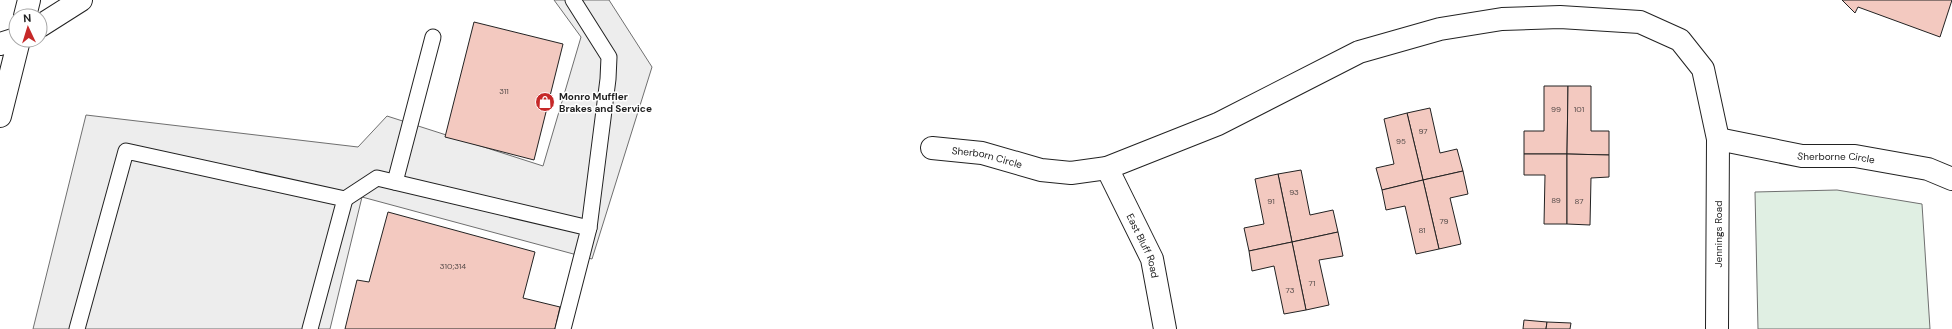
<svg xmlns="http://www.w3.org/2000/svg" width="1952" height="329" font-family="'DM Sans',sans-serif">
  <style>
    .green { fill: #e0efe3; stroke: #6f6f6f }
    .parking { fill: #ededed; stroke: #6f6f6f }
    .building { fill: #f3c9c0; stroke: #222 }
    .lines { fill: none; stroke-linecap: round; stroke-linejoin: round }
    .service-casing { stroke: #222; stroke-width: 17 }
    .minor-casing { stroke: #222; stroke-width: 24 }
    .tertiary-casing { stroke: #222; stroke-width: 24 }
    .secondary-casing { stroke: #222; stroke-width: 24 }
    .primary-casing { stroke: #222; stroke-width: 24 }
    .service { stroke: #fff; stroke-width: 15 }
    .minor { stroke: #fff; stroke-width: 22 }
    .tertiary { stroke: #fff; stroke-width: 22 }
    .secondary { stroke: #fff; stroke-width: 22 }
    .primary { stroke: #fff; stroke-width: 22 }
    .labels { text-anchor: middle; stroke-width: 3; stroke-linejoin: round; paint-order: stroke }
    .number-label { font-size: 8px; fill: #564c4a }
    .poi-label { font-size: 10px; font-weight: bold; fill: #222; stroke: #fff; text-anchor: start }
    .street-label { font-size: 10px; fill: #222; stroke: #fff }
  </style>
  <rect width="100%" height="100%" fill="#fff"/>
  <!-- green -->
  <polygon class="green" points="1837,190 1922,204 1930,329 1758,329 1755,192"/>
  <!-- parking -->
  <polygon class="parking" points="554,0 609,0 652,67 592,259 362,197 330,329 33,329 86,115 358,147 387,116 543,166 581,37"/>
  <!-- building -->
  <g class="building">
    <polygon points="1842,0 1952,0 1940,37 1858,7 1855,13"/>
    <polygon points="474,22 563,44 534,160 445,137"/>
    <polygon points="1544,86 1568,86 1567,154 1524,154 1524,131 1544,131"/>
    <polygon points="1568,86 1591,86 1591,131 1609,131 1609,155 1567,154"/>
    <polygon points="1430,108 1440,153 1457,149 1463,171 1423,180 1407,113"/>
    <polygon points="1407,113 1423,180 1382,190 1376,168 1394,164 1384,119"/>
    <polygon points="1524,154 1567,154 1567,224 1544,224 1545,175 1524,175"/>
    <polygon points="1567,154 1609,155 1609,177 1591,178 1590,225 1567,224"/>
    <polygon points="1301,170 1310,215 1333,210 1338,232 1292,242 1278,174"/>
    <polygon points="1463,171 1468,194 1450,198 1461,244 1439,249 1423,180"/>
    <polygon points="1278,174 1292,242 1249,251 1244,228 1264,224 1255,179"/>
    <polygon points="1423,180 1439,249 1416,254 1405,206 1386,210 1382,190"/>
    <polygon points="388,212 535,252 523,298 560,307 555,329 345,329 357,280 369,282"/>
    <polygon points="1338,232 1343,256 1319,260 1329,305 1306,310 1292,242"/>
    <polygon points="1292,242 1306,310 1284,314 1274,266 1252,271 1249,251"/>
    <polygon points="1524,320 1547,322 1546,329 1523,329"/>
    <polygon points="1547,322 1571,323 1570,329 1546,329"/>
  </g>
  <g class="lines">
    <!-- service casing -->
    <g class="service-casing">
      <g id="service">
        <polyline points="573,0 609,57 608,79 589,228"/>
        <polyline points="395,182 433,37"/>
        <polyline points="345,199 377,178 589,228 563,329"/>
        <polyline points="77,329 126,151 345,199 310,329"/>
      </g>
    </g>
    <!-- minor casing -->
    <g class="minor-casing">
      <g id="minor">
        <path id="s1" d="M1718,139L1802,156H1855L1928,169L1952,179"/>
        <path id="s2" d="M932,148L982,153L1041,170L1071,173L1107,168L1218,124L1359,52L1440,29L1502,19L1560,17L1640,22L1680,40L1703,69L1718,139L1717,329"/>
        <path id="s3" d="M1107,168L1152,259L1165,329"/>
      </g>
    </g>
    <!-- tertiary casing -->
    <g class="tertiary-casing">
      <polyline id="tertiary" points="40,26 81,0"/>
    </g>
    <!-- secondary casing -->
    <g class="secondary-casing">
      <polyline id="secondary" points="0,44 16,39"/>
    </g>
    <!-- primary casing -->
    <g class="primary-casing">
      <g id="primary">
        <polyline points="25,16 29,0"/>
        <polyline points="0,116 19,40"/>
      </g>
    </g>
    <!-- service -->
    <use href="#service" class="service"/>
    <!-- minor -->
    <use href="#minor" class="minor"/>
    <!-- tertiary -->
    <use href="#tertiary" class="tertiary"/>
    <!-- secondary -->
    <use href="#secondary" class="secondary"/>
    <!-- primary -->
    <use href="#primary" class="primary"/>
  </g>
  <!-- icons -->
  <defs>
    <g id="shop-disc" transform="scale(1)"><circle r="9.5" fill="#c62828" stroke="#fff"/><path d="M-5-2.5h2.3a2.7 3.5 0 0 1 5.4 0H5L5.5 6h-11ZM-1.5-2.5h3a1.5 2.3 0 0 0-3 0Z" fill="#fff"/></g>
  </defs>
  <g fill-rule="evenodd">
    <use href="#shop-disc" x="545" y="102"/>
  </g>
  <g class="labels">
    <!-- number labels -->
    <g class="number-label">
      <text x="504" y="94">311</text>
      <text x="1556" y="112">99</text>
      <text x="1579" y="112">101</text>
      <text x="1423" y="134">97</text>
      <text x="1401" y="144">95</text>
      <text x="1294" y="195">93</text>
      <text x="1556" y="203">89</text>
      <text x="1271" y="204">91</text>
      <text x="1579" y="204">87</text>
      <text x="1444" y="224">79</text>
      <text x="1422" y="233">81</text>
      <text x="453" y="269">310;314</text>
      <text x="1312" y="286">71</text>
      <text x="1290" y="293">73</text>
    </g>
    <!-- poi labels -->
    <g class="poi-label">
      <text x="559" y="100">Monro Muffler<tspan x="559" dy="12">Brakes and Service</tspan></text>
    </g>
    <!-- street labels -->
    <g class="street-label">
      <text dy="4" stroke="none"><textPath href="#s1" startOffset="120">Sherborne Circle</textPath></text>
      <text dy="4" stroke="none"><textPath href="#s2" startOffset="56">Sherborn Circle</textPath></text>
      <text transform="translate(1718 234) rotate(-90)" y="4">Jennings Road</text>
      <text dy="4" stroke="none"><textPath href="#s3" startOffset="86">East Bluff Road</textPath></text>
    </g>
  </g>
  <!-- north arrow -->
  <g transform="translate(28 28) rotate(356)"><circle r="19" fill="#ffffff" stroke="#a7a7a7"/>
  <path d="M0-3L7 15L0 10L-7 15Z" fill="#c62828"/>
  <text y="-6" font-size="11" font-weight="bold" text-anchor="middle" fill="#222222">N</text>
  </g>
</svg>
